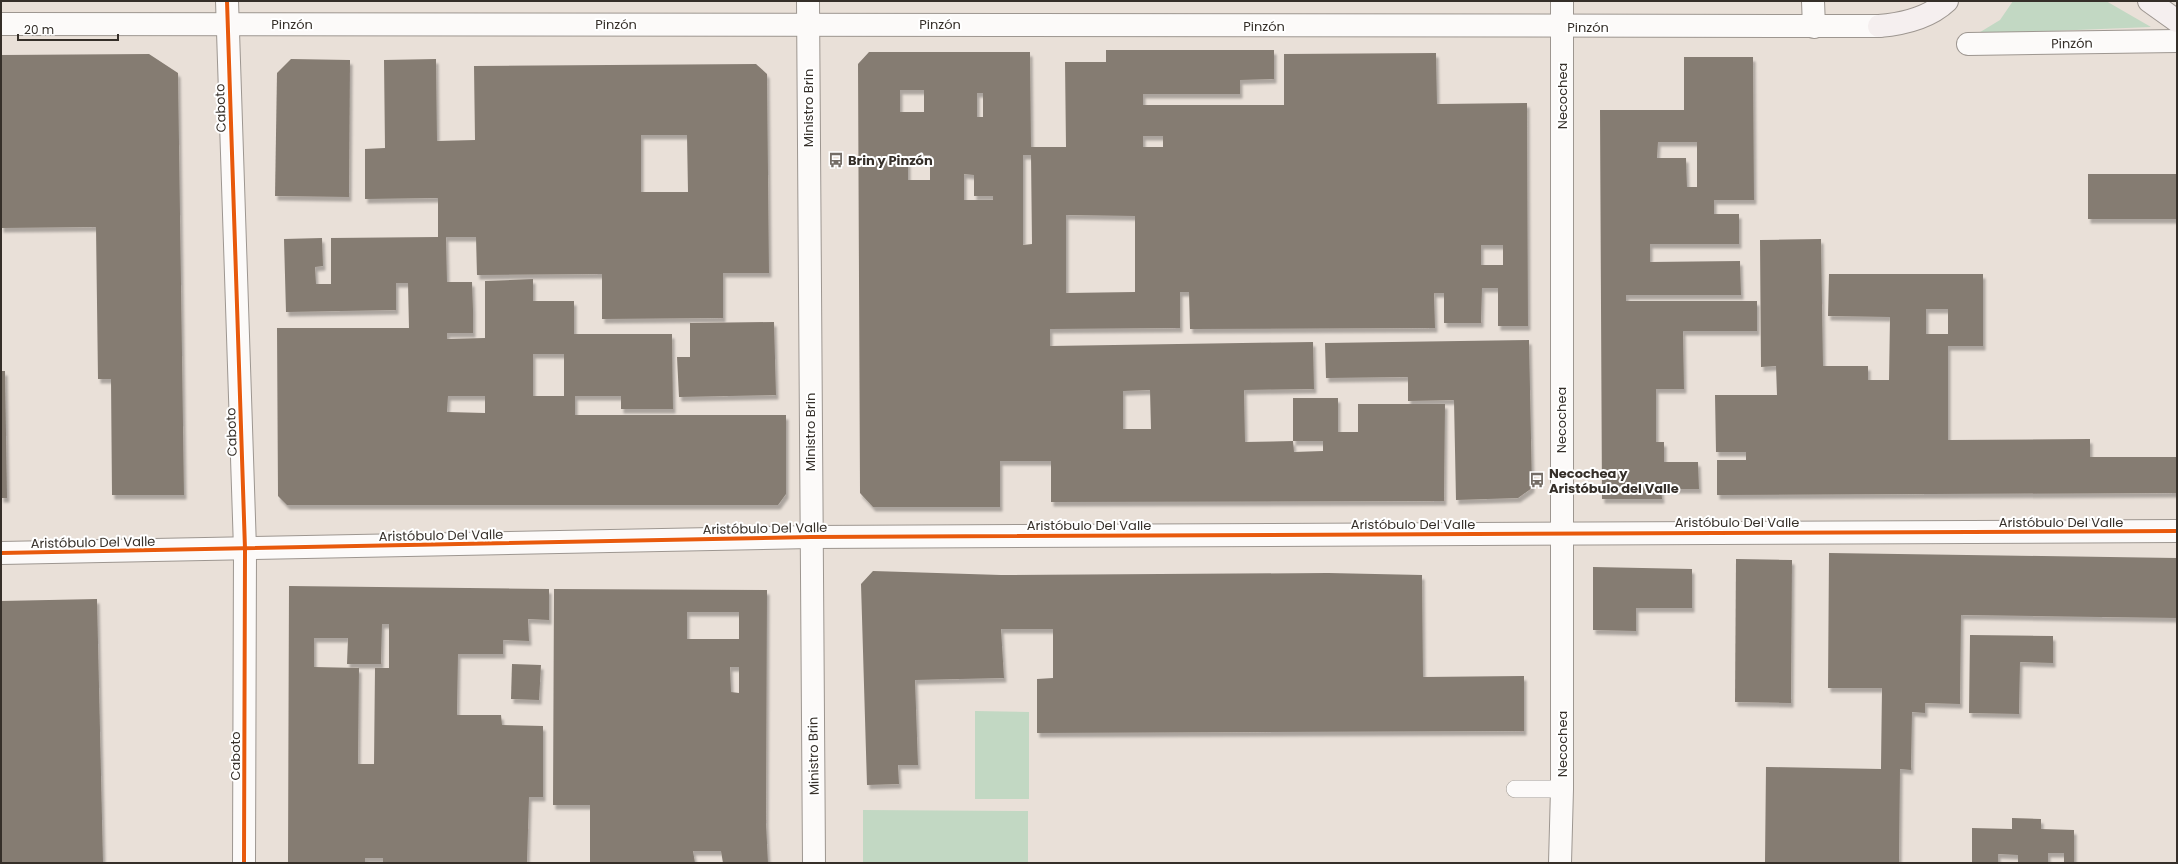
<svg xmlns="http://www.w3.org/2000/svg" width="2178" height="864" font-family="Poppins,sans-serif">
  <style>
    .green { fill: #c2d8c3 }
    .building { fill: #857c72; fill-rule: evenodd; filter: url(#shadow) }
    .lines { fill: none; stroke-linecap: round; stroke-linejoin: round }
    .service-casing { stroke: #9d9690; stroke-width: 18 }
    .minor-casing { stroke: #9d9690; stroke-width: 24 }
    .secondary-casing { stroke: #9d9690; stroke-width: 24 }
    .service { stroke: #fcfaf9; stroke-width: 17 }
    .minor { stroke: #fcfaf9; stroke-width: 22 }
    .secondary { stroke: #f5efef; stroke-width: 22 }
    .cycleway-casing { stroke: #fff; stroke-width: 6 }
    .cycleway { stroke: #e8590c; stroke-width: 4 }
    .labels { text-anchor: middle; stroke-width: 4; stroke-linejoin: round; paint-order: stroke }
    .street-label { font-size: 13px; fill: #352f29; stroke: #fff }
    .poi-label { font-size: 13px; font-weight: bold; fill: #352f29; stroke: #fff; text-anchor: start }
  </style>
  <defs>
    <filter id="shadow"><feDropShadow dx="2.5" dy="4.5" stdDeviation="1" flood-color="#0004"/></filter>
  </defs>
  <rect width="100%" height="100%" fill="#e9e0d8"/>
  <!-- green -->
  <g class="green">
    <polygon points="2013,1 2106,1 2151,27 1977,34 2000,20"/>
    <polygon points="975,711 1029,712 1029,799 975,799"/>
    <polygon points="863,810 1028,811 1028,863 863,863"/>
  </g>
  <!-- building -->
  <g class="building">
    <path d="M1106,50H1274V79L1240,80V94H1143V105H1284V54L1436,53L1437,104L1527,103L1528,326H1498V288H1482L1481,323H1444V293H1434L1435,328L1190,329L1189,292H1180V328L1050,329V346L1313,342L1314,389L1244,390L1245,442L1293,441V398H1338V432H1358V404H1445L1444,501L1051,502V461H1000V507H873L860,493L858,64L869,52H1030L1031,147H1066L1065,62H1106ZM900,90H924V112H900ZM977,93H983V117H977ZM1143,136H1163V147H1143ZM930,155V180H908V156ZM1023,155H1031L1032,244L1023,245ZM964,174L974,175V196H993V200H964ZM1066,215L1135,216V292L1066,293ZM1481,245H1503V265H1481ZM1150,390L1151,429H1123V391ZM1293,441H1323V451L1294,452Z"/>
    <polygon points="149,54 178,73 184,495 112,495 111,379 98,379 96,227 1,228 1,55"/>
    <path d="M1684,57H1753L1754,200H1714V214H1739V244H1650V262L1740,261L1741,295H1626V301H1757V331H1683L1684,389H1656V442H1664V462H1698L1699,489H1661L1662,499H1602L1600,110H1684ZM1658,142H1697V187H1687L1686,158H1657Z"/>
    <polygon points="291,59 350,60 349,197 275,196 277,73"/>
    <path d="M436,59L437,141L475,140L474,66L756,64L767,74L769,273H723V318L602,319V274L477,275L476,237H446L447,282H472L473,310V333H447V339L485,338V281L533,279V301H574V334H672L673,409H621V396H575V415H786V494L778,505H287L278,496L277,328H409L408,283H396V310L286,312L284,239L322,238L323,266L315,267L316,284H331V238L438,237V198L365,199V149L385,148L384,60ZM641,135H687L688,192H641ZM533,354H564V396H533ZM448,396H485V413L447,412Z"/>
    <rect x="2088" y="174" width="89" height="45"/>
    <path d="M1821,239L1823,366H1868V380H1889L1890,317L1828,316L1829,274H1983V346H1948V440L2090,439V457H2177V493L1717,495V460H1746V452H1716L1715,395H1777L1776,366L1761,367L1760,240ZM1926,309H1948V334H1926Z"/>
    <polygon points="774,322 776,395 679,397 677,357 690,357 690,323"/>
    <polygon points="1529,340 1532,488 1518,498 1456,500 1454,400 1408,401 1408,377 1326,378 1325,343"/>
    <polygon points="1,371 5,371 7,498 1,498"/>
    <polygon points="1829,553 2177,558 2177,618 1961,615 1960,704 1925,703 1925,713 1912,712 1911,770 1900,769 1899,863 1765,862 1766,767 1881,769 1882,688 1828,688"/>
    <polygon points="1736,559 1792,560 1791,703 1735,702"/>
    <polygon points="1593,567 1692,569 1692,608 1636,608 1636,631 1593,630"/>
    <polygon points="873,571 1001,575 1328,573 1422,575 1423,677 1524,676 1524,731 1037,733 1037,679 1053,678 1053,629 1001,629 1004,678 915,680 918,765 898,765 899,784 867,785 861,584"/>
    <path d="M289,586L549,589V620L528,619L529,641L503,640V654H458L457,715H501L502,725L543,726V797H529L527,863H383V858H365V863H288ZM382,624H389V668H375L374,764H358L359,668L314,667V638H348L347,664H381Z"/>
    <path d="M554,589L767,590L766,823L768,863H723L721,851H693L695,863H590V805H553ZM687,612H739V639H687ZM730,667H739V693L731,692Z"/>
    <polygon points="97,599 103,863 1,863 1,601"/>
    <polygon points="1970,635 2053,636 2053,663 2020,662 2019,714 1969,713"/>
    <polygon points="512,664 541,665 539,700 511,699"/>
    <polygon points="2012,818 2041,819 2041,829 2074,830 2074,863 2064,863 2064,853 2048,853 2048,863 2018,863 2018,855 1998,854 1998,863 1972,863 1972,828 2012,829"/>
  </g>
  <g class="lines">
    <!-- service casing -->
    <g class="service-casing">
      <polyline id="service" points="1515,789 1562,789"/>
    </g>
    <!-- minor casing -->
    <g class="minor-casing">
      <g id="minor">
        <polyline points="227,1 245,549 244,863"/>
        <polyline points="808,1 814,863"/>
        <polyline points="1813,1 1814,27"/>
        <polyline points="1,24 1879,26"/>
        <polyline points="1968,44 2177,41"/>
        <polyline points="1,553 811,537 2177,531"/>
        <polyline points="1560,863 1562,789 1562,1"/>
      </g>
    </g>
    <!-- secondary casing -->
    <g class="secondary-casing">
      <g id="secondary">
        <polyline points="2149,1 2177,21"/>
        <path d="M1879,26C1903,24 1929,18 1947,1"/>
      </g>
    </g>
    <!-- service -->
    <use href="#service" class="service"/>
    <!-- minor -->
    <use href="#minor" class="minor"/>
    <!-- secondary -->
    <use href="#secondary" class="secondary"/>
    <!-- cycleway casing -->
    <g class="cycleway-casing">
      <g id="cycleway">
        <polyline points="227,1 245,549 244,863"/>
        <polyline points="1,553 811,537 2177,531"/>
      </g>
    </g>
    <!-- cycleway -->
    <use href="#cycleway" class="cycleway"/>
  </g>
  <!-- icons -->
  <defs>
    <g id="bus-bare" transform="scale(1.2)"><path d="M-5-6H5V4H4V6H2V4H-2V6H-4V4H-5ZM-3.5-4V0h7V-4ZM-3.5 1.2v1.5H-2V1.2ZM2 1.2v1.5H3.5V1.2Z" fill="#746d66" stroke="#fff" stroke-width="2.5" paint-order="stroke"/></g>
  </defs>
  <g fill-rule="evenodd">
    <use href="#bus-bare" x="836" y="160"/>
    <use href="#bus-bare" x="1537" y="480"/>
  </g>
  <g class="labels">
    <!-- street labels -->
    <g class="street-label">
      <text x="292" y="29">Pinzón</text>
      <text x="616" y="29">Pinzón</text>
      <text x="940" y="29">Pinzón</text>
      <text x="1264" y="31">Pinzón</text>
      <text x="1588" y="32">Pinzón</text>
      <text transform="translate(2072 43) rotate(-1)" y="5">Pinzón</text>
      <text transform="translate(1562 96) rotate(-90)" y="5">Necochea</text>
      <text transform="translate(220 108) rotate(-92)" y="5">Caboto</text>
      <text transform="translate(808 108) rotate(-90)" y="5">Ministro Brin</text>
      <text transform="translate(1561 420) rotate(-90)" y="5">Necochea</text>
      <text transform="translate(231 432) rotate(-92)" y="5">Caboto</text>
      <text transform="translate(810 432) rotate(-90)" y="5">Ministro Brin</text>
      <text x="1737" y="527">Aristóbulo Del Valle</text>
      <text x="2061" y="527">Aristóbulo Del Valle</text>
      <text x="1413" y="529">Aristóbulo Del Valle</text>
      <text x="1089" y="530">Aristóbulo Del Valle</text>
      <text transform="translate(765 528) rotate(-1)" y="5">Aristóbulo Del Valle</text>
      <text transform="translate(441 535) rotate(-1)" y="5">Aristóbulo Del Valle</text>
      <text transform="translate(93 542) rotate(-1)" y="5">Aristóbulo Del Valle</text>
      <text transform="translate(1562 744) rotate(-90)" y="5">Necochea</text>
      <text transform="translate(235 756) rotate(-90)" y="5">Caboto</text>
      <text transform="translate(813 756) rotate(-91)" y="5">Ministro Brin</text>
    </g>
    <!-- poi labels -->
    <g class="poi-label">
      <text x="848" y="165">Brin y Pinzón</text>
      <text x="1549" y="478">Necochea y<tspan x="1549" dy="15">Aristóbulo del Valle</tspan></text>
    </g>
  </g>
  <!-- border -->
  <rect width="2178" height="864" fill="none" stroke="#352f29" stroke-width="4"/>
  <!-- scale -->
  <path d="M18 34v6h100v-6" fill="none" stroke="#352f29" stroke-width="2"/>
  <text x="24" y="34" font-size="12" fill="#352f29" stroke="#ffffff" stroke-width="3" paint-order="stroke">20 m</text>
</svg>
